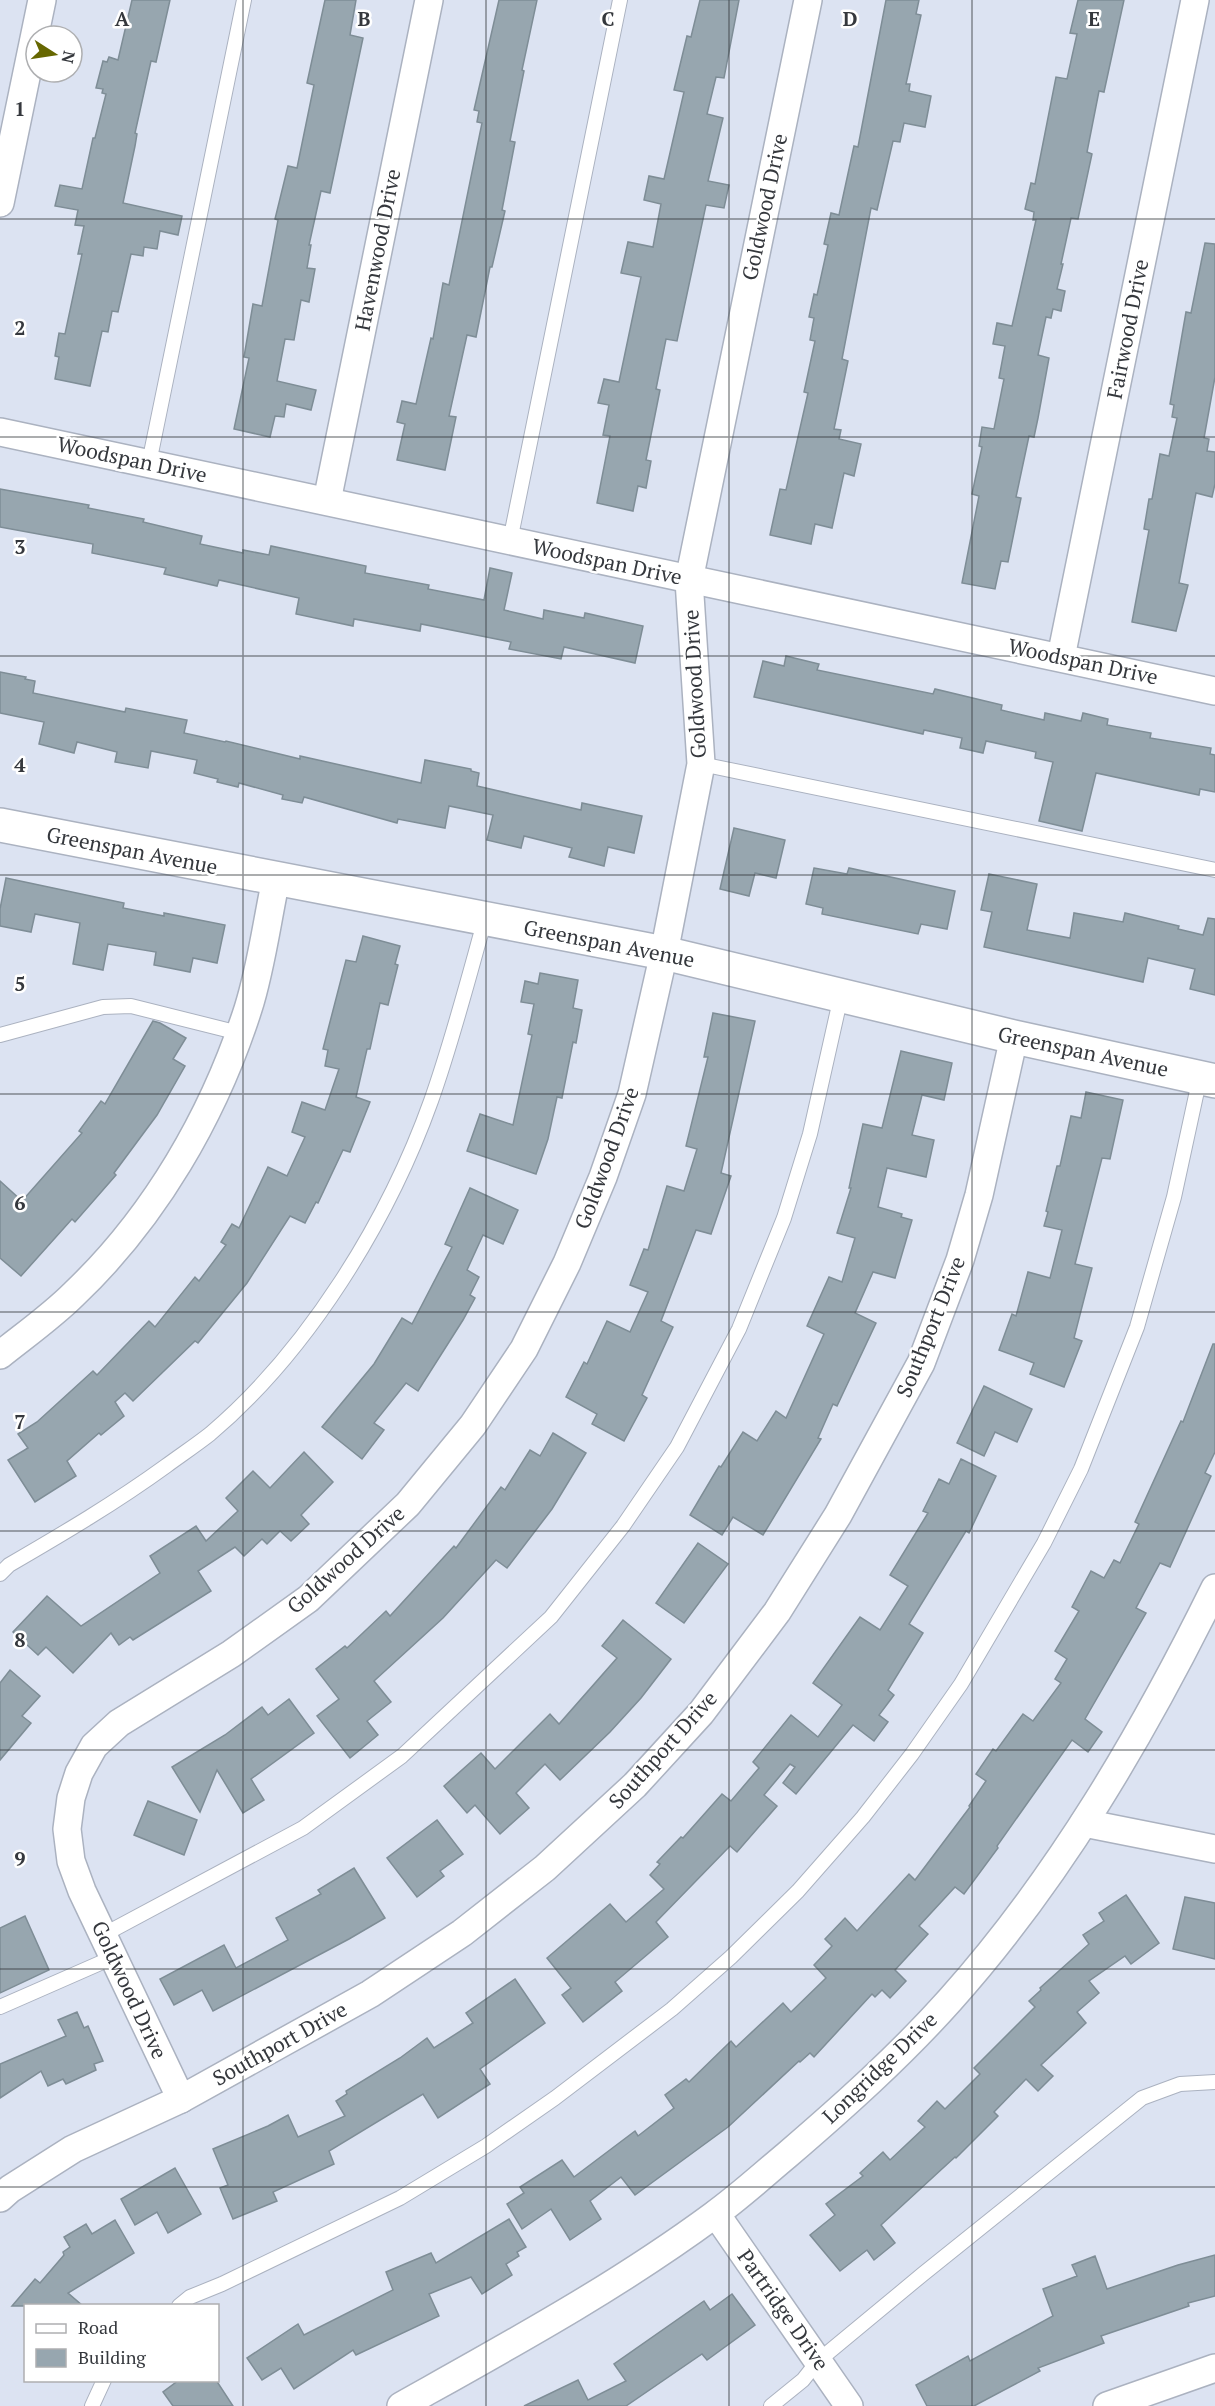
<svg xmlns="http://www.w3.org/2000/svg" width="1215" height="2406" font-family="'PT Serif',serif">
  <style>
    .building { fill: #97a6af; stroke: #7e8d96; stroke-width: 1.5 }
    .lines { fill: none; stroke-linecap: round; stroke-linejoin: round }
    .service-casing { stroke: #abb2c0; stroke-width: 16 }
    .minor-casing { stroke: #abb2c0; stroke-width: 30 }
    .tertiary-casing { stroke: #abb2c0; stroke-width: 36 }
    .service { stroke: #fff; stroke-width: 14 }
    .minor { stroke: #fff; stroke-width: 27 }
    .tertiary { stroke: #fff; stroke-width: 33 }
    .grid { fill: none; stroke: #35383d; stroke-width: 1.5; stroke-opacity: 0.55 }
    .labels { text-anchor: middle; stroke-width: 5; stroke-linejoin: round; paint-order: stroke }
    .street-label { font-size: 21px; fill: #35383d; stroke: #fff }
    .grid-label { font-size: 20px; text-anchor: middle; font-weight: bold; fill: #35383d; stroke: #fff; stroke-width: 5; stroke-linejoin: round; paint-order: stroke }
  </style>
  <rect width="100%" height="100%" fill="#dce3f2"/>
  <!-- building -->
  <g class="building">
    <polygon points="132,0 170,0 156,62 151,61 135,133 137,134 135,146 123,203 182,216 178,235 160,231 157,249 144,247 143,256 131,254 118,312 112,311 108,332 102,331 90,386 55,379 59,357 55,356 59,333 65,334 82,254 78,254 84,226 75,225 78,210 55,206 60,185 82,189 93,138 95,138 106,94 102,93 103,89 96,88 103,61 107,62 109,57 118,60"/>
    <polygon points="325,0 356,0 350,35 363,38 330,193 321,191 309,245 311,245 307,268 315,269 309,302 301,300 294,340 285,339 277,381 316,390 311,410 286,404 284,417 275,416 270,437 234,429 249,358 244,357 253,304 262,306 278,220 275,219 288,166 297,168 314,85 307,83"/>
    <polygon points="499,0 537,0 522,70 524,71 510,141 515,142 502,210 505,211 492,267 490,267 476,337 467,335 449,416 456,417 445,470 397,460 405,424 397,422 402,401 416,404 431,338 433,339 443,283 449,285 482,123 477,122 479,111 474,110"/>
    <polygon points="700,0 739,0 724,78 716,77 707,114 723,118 708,181 729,185 724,208 706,205 677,341 666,339 656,389 660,390 646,460 651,461 646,488 638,486 633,511 597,503 610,436 603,435 609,405 598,403 604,379 619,382 641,277 621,273 628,242 653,247 661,204 644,200 649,176 664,179 684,92 674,90 687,36 691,37"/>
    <polygon points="886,0 919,0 916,14 921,15 906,84 910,84 909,91 931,96 925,127 904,123 900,142 893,141 877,210 871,208 842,359 848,361 834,429 841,430 839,439 861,444 854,476 844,473 832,528 815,524 811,544 770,535 780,489 786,490 808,393 804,392 815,341 810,340 814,318 809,317 814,294 817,295 828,245 824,244 831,213 839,215 854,146 858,147"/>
    <polygon points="1078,0 1124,0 1104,92 1099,91 1087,152 1092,154 1078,219 1071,218 1061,264 1063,264 1057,289 1065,291 1061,311 1053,309 1051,318 1046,317 1038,355 1049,358 1038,418 1034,437 1029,436 1016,497 1021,498 1008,562 1001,561 995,589 962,583 979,496 972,494 982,447 979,446 982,427 994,429 1004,379 999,378 1005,346 993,344 997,323 1012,326 1036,220 1033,220 1034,212 1025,209 1031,183 1035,184 1056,77 1067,79 1077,34 1070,33"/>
    <polygon points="1205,243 1215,244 1215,377 1204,438 1209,439 1207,451 1215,452 1215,484 1212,497 1196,493 1179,583 1188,585 1176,631 1132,622 1149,530 1144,529 1149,499 1152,499 1160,454 1169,456 1177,418 1172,417 1174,405 1170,404 1186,312 1191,313"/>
    <polygon points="0,489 89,505 88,508 144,519 143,522 202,536 200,544 243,553 243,550 269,555 271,546 366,566 365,573 429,585 428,589 484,600 490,568 512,573 504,610 543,619 544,610 584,618 585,613 643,626 635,663 564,647 561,659 509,649 511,642 421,624 420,631 354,619 353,626 296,614 299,598 219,580 217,586 164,574 166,568 92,553 93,544 0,527"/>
    <polygon points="786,656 819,664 817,670 933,694 935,689 1002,705 1001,710 1044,720 1045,713 1081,721 1083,713 1108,719 1107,725 1151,733 1150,738 1211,748 1210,754 1215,755 1215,792 1200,789 1199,795 1096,773 1082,831 1039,821 1053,762 1035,758 1036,752 986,741 983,753 960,748 962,738 924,730 923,734 754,697 763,661 784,666"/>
    <polygon points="0,672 26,677 25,679 35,681 33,693 125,712 126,708 187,720 184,733 225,742 226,741 300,759 300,756 421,783 425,760 471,769 471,771 479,773 477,786 581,810 582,803 642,816 634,853 608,847 604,866 569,857 572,848 524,836 521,848 487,840 493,815 449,806 445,828 398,819 397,823 304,797 302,803 282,799 283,795 239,783 238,787 217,782 218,779 194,773 197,760 151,751 148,768 115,762 117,752 77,742 74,753 39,744 44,722 0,713"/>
    <polygon points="734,828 785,840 776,878 755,873 749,896 720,889"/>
    <polygon points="814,868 847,874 849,868 955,891 947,929 921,924 918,934 822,914 823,908 806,904"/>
    <polygon points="989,874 1037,884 1027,930 1070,938 1074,913 1123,922 1125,913 1179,926 1178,929 1203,935 1208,918 1215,919 1215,995 1190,989 1195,969 1148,958 1143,982 984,947 992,912 981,910"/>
    <polygon points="6,878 124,903 123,908 164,916 164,913 225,925 217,963 193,958 190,972 154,965 156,952 108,944 103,970 73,964 80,923 35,914 31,932 0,926 0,909"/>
    <polygon points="363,936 400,946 395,964 398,965 388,1005 380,1003 370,1049 367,1049 356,1097 370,1102 350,1152 343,1150 318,1203 316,1202 305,1223 290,1216 247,1283 198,1343 195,1341 133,1401 125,1393 115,1402 124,1416 101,1435 99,1433 67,1461 76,1476 35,1502 8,1460 28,1448 18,1434 37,1422 93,1371 97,1375 149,1321 155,1327 195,1277 199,1281 226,1245 221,1242 232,1224 239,1228 268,1167 287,1176 305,1137 292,1132 302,1102 325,1110 339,1069 325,1066 328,1050 323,1049 346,960 356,962"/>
    <polygon points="540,973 578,980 573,1008 582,1010 576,1043 573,1042 562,1098 557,1097 548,1139 536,1174 467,1151 480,1114 513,1125 532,1035 528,1034 534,1004 521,1002 525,981 538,984"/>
    <polygon points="713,1013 755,1021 721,1173 731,1176 711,1234 696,1230 661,1321 673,1327 642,1395 647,1398 624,1441 592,1424 597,1414 566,1397 584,1362 587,1364 607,1321 630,1332 648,1292 630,1285 644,1249 648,1250 667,1186 684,1191 697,1149 686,1146 708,1057 704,1057"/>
    <polygon points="153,1021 160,1023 186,1038 173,1059 185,1066 157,1115 114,1173 116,1175 75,1222 72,1219 21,1276 0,1258 0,1181 22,1201 82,1133 79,1131 101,1101 105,1104"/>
    <polygon points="901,1051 952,1063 944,1100 922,1095 912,1135 934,1140 926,1177 887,1168 878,1207 902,1214 901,1217 912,1220 895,1278 873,1272 855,1313 876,1323 837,1406 833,1404 818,1438 821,1439 763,1535 733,1517 722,1535 690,1515 719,1466 721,1467 743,1432 757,1441 776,1411 786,1418 824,1334 807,1326 829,1277 842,1282 855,1238 837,1233 851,1188 849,1188 863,1124 882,1128"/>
    <polygon points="1086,1092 1123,1100 1110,1159 1102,1158 1075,1264 1092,1268 1074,1338 1082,1341 1064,1387 1030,1374 1034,1363 999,1350 1012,1314 1016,1316 1028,1272 1050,1278 1062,1230 1044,1226 1048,1212 1046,1211 1057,1166 1060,1166 1071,1116 1081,1118"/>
    <polygon points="470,1188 518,1210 503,1244 483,1235 467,1270 479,1277 470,1295 475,1298 463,1320 418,1391 406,1383 374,1423 384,1430 362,1459 322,1427 374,1364 402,1318 412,1324 452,1247 445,1244"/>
    <polygon points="1213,1344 1215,1344 1215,1452 1205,1473 1211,1476 1170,1567 1160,1563 1136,1608 1146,1613 1085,1719 1102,1732 1088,1752 1072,1740 997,1846 998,1848 964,1894 955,1887 919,1926 928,1934 895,1970 906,1981 890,1998 882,1990 875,1997 872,1994 814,2057 810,2053 800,2062 799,2061 728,2127 635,2195 621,2177 590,2201 601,2219 570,2240 551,2209 522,2229 507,2204 524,2193 520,2187 562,2160 574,2177 635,2131 638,2136 674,2108 665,2095 686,2079 689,2082 731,2041 736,2047 783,2003 791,2012 826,1978 814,1965 832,1946 825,1939 845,1918 857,1931 909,1874 915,1880 970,1807 969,1806 986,1781 976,1774 993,1749 996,1751 1023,1714 1033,1721 1061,1683 1055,1679 1067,1659 1055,1651 1079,1611 1072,1607 1091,1571 1104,1578 1114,1560 1120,1563 1139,1524 1135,1522 1181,1421 1183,1422"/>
    <polygon points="984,1386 1032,1409 1017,1442 995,1432 984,1456 957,1443"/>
    <polygon points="553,1433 586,1453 552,1509 507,1568 496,1560 443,1618 374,1681 391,1702 367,1721 378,1735 350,1758 317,1716 339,1699 316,1669 345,1646 347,1648 386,1611 390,1616 454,1546 456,1548 501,1487 505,1490 530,1450 540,1456"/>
    <polygon points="304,1452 333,1482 301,1515 309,1524 291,1541 280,1531 267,1544 262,1539 244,1556 235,1547 198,1571 211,1591 133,1640 130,1637 119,1645 111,1633 73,1673 46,1647 38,1655 13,1632 47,1596 81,1626 160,1573 150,1556 196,1526 206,1541 238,1511 226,1498 253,1471 270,1488"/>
    <polygon points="961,1459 996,1476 969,1533 966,1531 909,1624 923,1633 888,1690 894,1695 879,1715 888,1722 874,1741 853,1725 796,1794 783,1783 795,1767 790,1764 764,1795 777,1806 737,1852 730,1846 656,1922 668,1937 615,1982 622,1991 583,2022 562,1995 571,1988 547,1958 610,1904 626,1922 664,1889 650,1875 660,1864 657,1862 681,1837 683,1838 722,1794 731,1801 759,1768 753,1762 791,1715 818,1737 842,1705 813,1683 860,1617 880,1630 908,1586 890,1575 928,1513 923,1511 939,1479 949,1484"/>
    <polygon points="698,1543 728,1564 684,1623 656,1603"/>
    <polygon points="623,1620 671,1659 641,1698 610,1732 560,1780 545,1764 516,1793 529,1808 500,1834 475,1805 467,1813 444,1786 481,1753 495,1769 550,1714 559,1724 617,1658 602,1646"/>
    <polygon points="10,1670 40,1696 22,1716 31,1723 0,1760 0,1683"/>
    <polygon points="289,1699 314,1733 251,1779 264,1800 243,1813 217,1770 200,1812 172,1767 225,1735 262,1707 268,1715"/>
    <polygon points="148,1801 197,1820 184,1855 134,1835"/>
    <polygon points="437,1820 463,1854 440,1871 444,1876 417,1897 387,1858"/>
    <polygon points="354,1868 385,1918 349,1939 213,2011 202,1990 174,2005 160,1979 224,1945 236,1968 288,1940 276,1918 321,1894 318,1890"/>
    <polygon points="1126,1895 1159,1943 1131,1964 1125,1956 1089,1981 1099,1993 1077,2012 1086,2023 1041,2065 1053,2076 1038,2091 1026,2079 994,2112 998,2116 956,2158 955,2157 881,2225 895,2243 874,2260 867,2250 840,2271 810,2235 835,2215 826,2204 863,2176 860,2173 883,2152 890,2160 925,2127 918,2121 937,2101 945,2109 980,2074 974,2068 1035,2007 1029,2001 1041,1990 1040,1988 1089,1944 1083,1935 1104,1921 1099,1913"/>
    <polygon points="1185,1897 1215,1903 1215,1959 1173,1949"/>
    <polygon points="25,1916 49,1970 0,1993 0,1928"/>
    <polygon points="515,1979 545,2023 480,2069 490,2084 438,2118 423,2094 329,2151 334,2164 273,2192 277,2201 233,2219 220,2188 228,2185 213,2149 268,2126 288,2115 298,2137 345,2116 336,2101 347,2094 346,2091 400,2058 427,2038 434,2048 473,2023 466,2013"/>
    <polygon points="77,2012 84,2028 88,2026 103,2061 94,2064 96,2070 66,2084 63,2079 48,2086 41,2071 0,2098 0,2064 66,2036 58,2020"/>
    <polygon points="175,2168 201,2214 168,2233 157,2212 135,2225 121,2199"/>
    <polygon points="509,2219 526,2247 517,2252 519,2256 506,2264 512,2275 482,2294 471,2277 429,2294 439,2316 356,2355 353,2350 294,2389 281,2368 262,2380 247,2358 298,2324 304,2335 393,2290 386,2272 431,2253 436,2263"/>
    <polygon points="115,2220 134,2253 68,2293 83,2306 12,2306 35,2279 40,2283 64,2255 63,2252 70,2247 64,2237 86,2224 92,2234"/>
    <polygon points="1215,2255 1215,2296 1188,2303 1189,2306 1101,2336 1104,2343 1038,2368 1040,2371 974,2406 927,2406 916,2385 968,2356 970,2361 1053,2316 1043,2289 1077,2276 1072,2265 1095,2256 1107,2289 1178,2265"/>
    <polygon points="732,2294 755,2325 707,2360 702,2354 626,2406 524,2406 578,2380 588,2400 626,2381 614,2364 704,2301 710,2310"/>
    <polygon points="179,2380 216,2380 233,2406 173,2406 163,2392"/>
  </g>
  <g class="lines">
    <!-- service casing -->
    <g class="service-casing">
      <g id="service">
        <polyline points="149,463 244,0"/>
        <polyline points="510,541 620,0"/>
        <polyline points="701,764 1215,870"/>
        <polyline points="0,1035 103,1007 131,1006 239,1033"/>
        <path d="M0,1574L9,1565C64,1533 115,1503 166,1466C181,1455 196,1445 210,1434C308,1351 388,1221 431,1101C452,1042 468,980 485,919"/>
        <polyline points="103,1935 303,1828 402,1756 551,1617 623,1526 677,1447 739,1329 784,1218 810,1134 841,996"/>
        <polyline points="0,2007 114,1957"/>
        <polyline points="179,2306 190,2297 222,2284 400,2198 486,2146 555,2098 672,2009 731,1957 798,1891 863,1817 912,1754 961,1684 1044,1543 1081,1469 1137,1327 1174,1197 1200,1077"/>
        <polyline points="92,2406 104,2380"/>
        <polyline points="771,2406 803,2380 818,2361 923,2274 1142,2098 1180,2084 1215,2082"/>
      </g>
    </g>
    <!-- minor casing -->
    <g class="minor-casing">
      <g id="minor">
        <polyline points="0,203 42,0"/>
        <polyline points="0,432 1215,691"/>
        <polyline points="327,501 429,0"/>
        <polyline points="1061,657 1195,0"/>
        <path d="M0,1355C25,1335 52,1316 74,1294C155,1217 214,1115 248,1009C261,969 267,921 276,879"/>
        <polyline points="1084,1823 1215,1849"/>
        <polyline points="181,2099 82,1891 71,1861 67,1829 71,1798 79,1773 94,1746 119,1723 231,1654 308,1599 408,1504 473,1425 524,1349 567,1263 603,1177 632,1094 664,953 701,764 689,580 808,0"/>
        <polyline points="0,2198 10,2189 73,2149 181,2099 370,1994 462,1933 545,1868 635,1785 701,1713 777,1612 838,1515 921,1363 960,1260 979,1195 1014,1037"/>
        <polyline points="716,2214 849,2406"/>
        <path d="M401,2406C508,2346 615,2288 714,2215C739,2197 763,2175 787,2155C844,2106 900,2056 950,2000C1059,1878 1143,1734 1215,1588"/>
        <polyline points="1107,2406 1215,2368"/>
      </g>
    </g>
    <!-- tertiary casing -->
    <g class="tertiary-casing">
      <polyline id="tertiary" points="0,825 664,953 1014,1037 1215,1081"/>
    </g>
    <!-- service -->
    <use href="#service" class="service"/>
    <!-- minor -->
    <use href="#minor" class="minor"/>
    <!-- tertiary -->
    <use href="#tertiary" class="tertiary"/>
  </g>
  <!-- grid -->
  <path class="grid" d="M243,0V2406M486,0V2406M729,0V2406M972,0V2406M0,219H1215M0,437H1215M0,656H1215M0,875H1215M0,1094H1215M0,1312H1215M0,1531H1215M0,1750H1215M0,1969H1215M0,2187H1215"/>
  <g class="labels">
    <!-- street labels -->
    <g class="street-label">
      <text transform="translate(765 207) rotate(-78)" y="7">Goldwood Drive</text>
      <text transform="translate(378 250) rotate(-79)" y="7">Havenwood Drive</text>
      <text transform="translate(1128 329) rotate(-79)" y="7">Fairwood Drive</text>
      <text transform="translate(132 460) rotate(12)" y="7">Woodspan Drive</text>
      <text transform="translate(607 562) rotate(12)" y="7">Woodspan Drive</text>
      <text transform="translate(1083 662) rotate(12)" y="7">Woodspan Drive</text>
      <text transform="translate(695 684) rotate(-93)" y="7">Goldwood Drive</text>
      <text transform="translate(132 851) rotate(11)" y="7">Greenspan Avenue</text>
      <text transform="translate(609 944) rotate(11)" y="7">Greenspan Avenue</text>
      <text transform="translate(1083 1052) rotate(12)" y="7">Greenspan Avenue</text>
      <text transform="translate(607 1158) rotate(-70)" y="7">Goldwood Drive</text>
      <text transform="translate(931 1327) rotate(-68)" y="7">Southport Drive</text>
      <text transform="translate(346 1560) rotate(-42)" y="7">Goldwood Drive</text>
      <text transform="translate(663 1750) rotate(-48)" y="7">Southport Drive</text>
      <text transform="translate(129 1990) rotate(65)" y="7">Goldwood Drive</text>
      <text transform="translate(280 2044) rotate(-29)" y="7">Southport Drive</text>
      <text transform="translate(880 2068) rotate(-44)" y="7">Longridge Drive</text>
      <text transform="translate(783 2310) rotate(55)" y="7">Partridge Drive</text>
    </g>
  </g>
  <g class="grid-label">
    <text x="122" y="26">A</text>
    <text x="364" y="26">B</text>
    <text x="608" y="26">C</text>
    <text x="850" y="26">D</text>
    <text x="1094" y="26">E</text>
    <text x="20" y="116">1</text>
    <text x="20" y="335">2</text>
    <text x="20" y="554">3</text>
    <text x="20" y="772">4</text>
    <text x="20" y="991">5</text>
    <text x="20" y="1210">6</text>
    <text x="20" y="1429">7</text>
    <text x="20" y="1647">8</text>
    <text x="20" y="1866">9</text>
  </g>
  <!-- legend -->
  <rect x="24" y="2304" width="195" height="78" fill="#ffffff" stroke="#aeafb1" stroke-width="1.5"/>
  <rect x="36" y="2324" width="30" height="9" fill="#ffffff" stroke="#aeafb1" stroke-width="1.5"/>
  <text x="78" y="2334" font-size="18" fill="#35383d">Road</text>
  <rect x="36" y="2349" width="30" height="18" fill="#97a6af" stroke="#aeafb1" stroke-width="1.5"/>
  <text x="78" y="2364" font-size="18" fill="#35383d">Building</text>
  <!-- north arrow -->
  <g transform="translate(54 54) rotate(102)"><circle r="28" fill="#ffffff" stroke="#aeafb1" stroke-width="1.5"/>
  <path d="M0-4.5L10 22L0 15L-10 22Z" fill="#666701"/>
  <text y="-9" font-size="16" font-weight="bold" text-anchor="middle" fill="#35383d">N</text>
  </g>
</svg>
